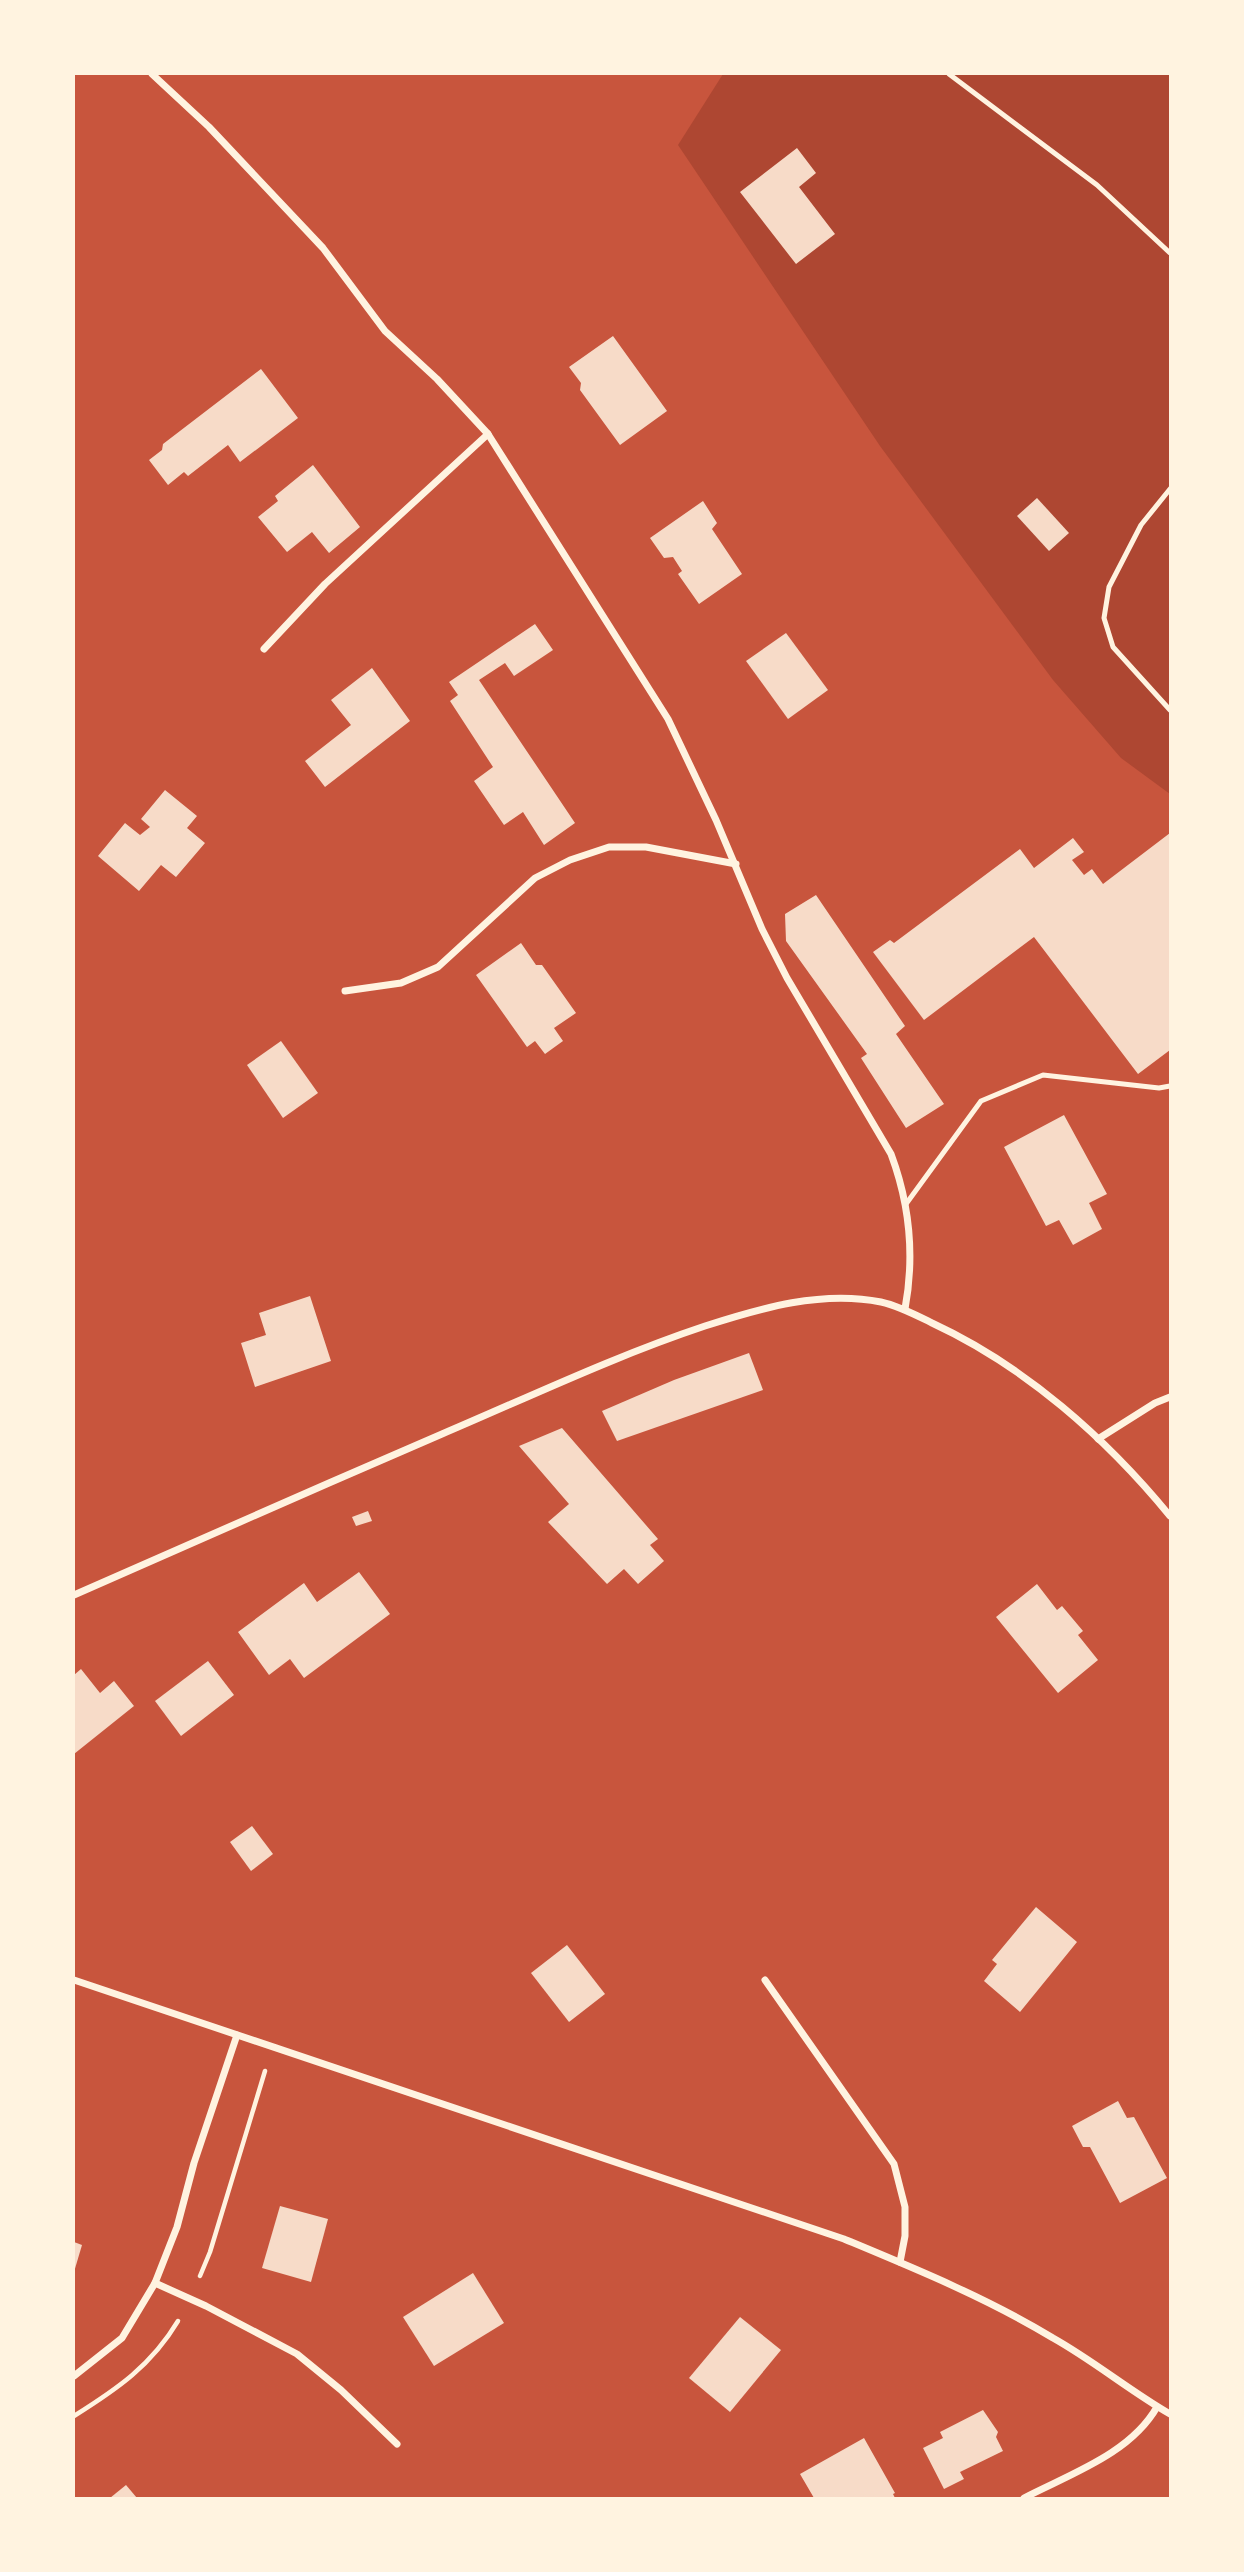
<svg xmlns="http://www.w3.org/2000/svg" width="1244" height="2572" font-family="Literata,serif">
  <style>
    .green { fill: #ae4732 }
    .building { fill: #f7dbc8 }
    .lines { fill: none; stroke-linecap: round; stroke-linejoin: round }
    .path { stroke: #fff3e0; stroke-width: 4.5 }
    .service { stroke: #fff3e0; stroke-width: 5 }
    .minor { stroke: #fff3e0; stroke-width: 7 }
  </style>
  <rect width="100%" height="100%" fill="#c8553d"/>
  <!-- green -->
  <polygon class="green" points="723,74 1170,74 1170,794 1121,758 1053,680 880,446 678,145"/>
  <!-- building -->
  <g class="building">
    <polygon points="797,148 816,173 799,187 835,234 796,264 740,192"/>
    <polygon points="613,336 667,411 620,445 580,390 581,383 569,367"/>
    <polygon points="261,369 298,418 240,462 228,445 188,476 184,472 168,485 149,460 162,450 163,444"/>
    <polygon points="313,465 360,527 329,553 312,532 287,552 258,517 278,501 275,496"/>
    <polygon points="1037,498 1069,533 1049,551 1017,516"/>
    <polygon points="703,501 717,523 712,529 742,574 699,604 678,574 682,571 673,557 664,558 650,538"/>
    <polygon points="535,624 553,650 514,676 505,663 479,680 575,823 544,845 523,812 504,825 474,781 493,767 450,701 458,695 449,682"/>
    <polygon points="786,633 828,690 788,719 746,661"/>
    <polygon points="372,668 410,721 325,787 305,761 351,725 331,700"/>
    <polygon points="165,790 197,816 187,828 205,843 176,877 161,865 139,891 98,856 125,823 140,835 150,827 141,819"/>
    <polygon points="1170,833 1170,1050 1138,1074 1034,937 924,1020 873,952 890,940 894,943 1020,849 1034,868 1073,838 1084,852 1072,860 1084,875 1092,869 1103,884"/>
    <polygon points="816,895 905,1026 896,1034 944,1104 906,1128 861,1058 867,1054 786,941 785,914"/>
    <polygon points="521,943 536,965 542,965 576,1013 554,1028 563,1041 545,1054 535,1041 527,1047 476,975"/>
    <polygon points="281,1041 318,1093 283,1118 247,1065"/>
    <polygon points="1064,1115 1107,1194 1089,1203 1102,1229 1073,1245 1059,1220 1046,1226 1004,1147"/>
    <polygon points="310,1296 331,1361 255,1387 241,1343 266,1335 259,1313"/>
    <polygon points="749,1353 763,1390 617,1441 602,1411 674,1380"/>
    <polygon points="562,1428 658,1539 650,1545 664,1561 638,1584 624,1569 607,1584 548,1522 569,1504 519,1446"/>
    <polygon points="368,1511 372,1521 356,1526 352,1517"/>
    <polygon points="359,1572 390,1614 304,1678 290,1659 269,1675 238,1632 304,1583 317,1602"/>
    <polygon points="1037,1584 1057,1610 1062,1606 1083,1631 1078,1635 1098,1660 1058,1693 996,1617"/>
    <polygon points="208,1661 234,1695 181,1736 155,1701"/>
    <polygon points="81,1669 100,1693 114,1681 134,1706 74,1754 74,1675"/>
    <polygon points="252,1826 273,1854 251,1871 230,1842"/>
    <polygon points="1036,1907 1077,1942 1020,2012 984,1981 997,1964 992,1960"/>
    <polygon points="567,1945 605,1994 569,2022 531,1973"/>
    <polygon points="1118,2101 1127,2118 1134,2117 1167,2178 1120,2203 1090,2147 1083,2147 1072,2126"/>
    <polygon points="280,2206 328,2219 311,2282 262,2268"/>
    <polygon points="74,2242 82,2245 74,2272"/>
    <polygon points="473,2273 504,2323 434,2366 403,2317"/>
    <polygon points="740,2317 781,2350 730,2412 689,2378"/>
    <polygon points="983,2410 998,2432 996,2437 1003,2451 960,2472 964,2479 944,2489 923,2448 943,2438 940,2432"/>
    <polygon points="864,2438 895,2493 893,2494 895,2498 814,2498 800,2474"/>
    <polygon points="126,2485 137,2498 110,2498"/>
  </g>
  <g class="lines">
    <!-- path -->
    <g class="path">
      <polyline points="200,2276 210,2252 265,2071"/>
      <path d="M74,2416C117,2389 151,2366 178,2321"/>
    </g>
    <!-- service -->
    <g class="service">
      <polyline points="949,74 1097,185 1170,253"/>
      <polyline points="1170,489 1141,525 1109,587 1104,618 1113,647 1170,710"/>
      <polyline points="906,1204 981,1101 1043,1075 1159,1088 1170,1086"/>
    </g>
    <!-- minor -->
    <g class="minor">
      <path d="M152,74L209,127L323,248L385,331L437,379L488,434L668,719L716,820L762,929L787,978L891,1154C910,1205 915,1255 905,1309"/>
      <polyline points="264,649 325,584 488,434"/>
      <polyline points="345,991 401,983 438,967 535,878 570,860 609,847 646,847 736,864"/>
      <polyline points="1098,1439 1155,1403 1170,1397"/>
      <path d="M74,1595C196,1541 319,1487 442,1434C529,1397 615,1356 705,1326C761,1308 822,1290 881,1302C899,1306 916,1315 932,1323C1025,1366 1106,1438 1170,1516"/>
      <path d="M74,1980L844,2239C916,2269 987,2298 1053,2338C1094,2361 1130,2391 1170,2414"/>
      <polyline points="765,1980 894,2164 905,2207 905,2236 900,2262"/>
      <polyline points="155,2283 206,2306 297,2354 341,2390 397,2444"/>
      <polyline points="74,2376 122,2338 155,2283 177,2227 194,2163 237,2035"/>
      <path d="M1024,2498C1070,2474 1130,2454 1157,2407"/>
    </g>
  </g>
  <!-- border -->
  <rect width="1244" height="2572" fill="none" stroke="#fff3e0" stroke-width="150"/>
</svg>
